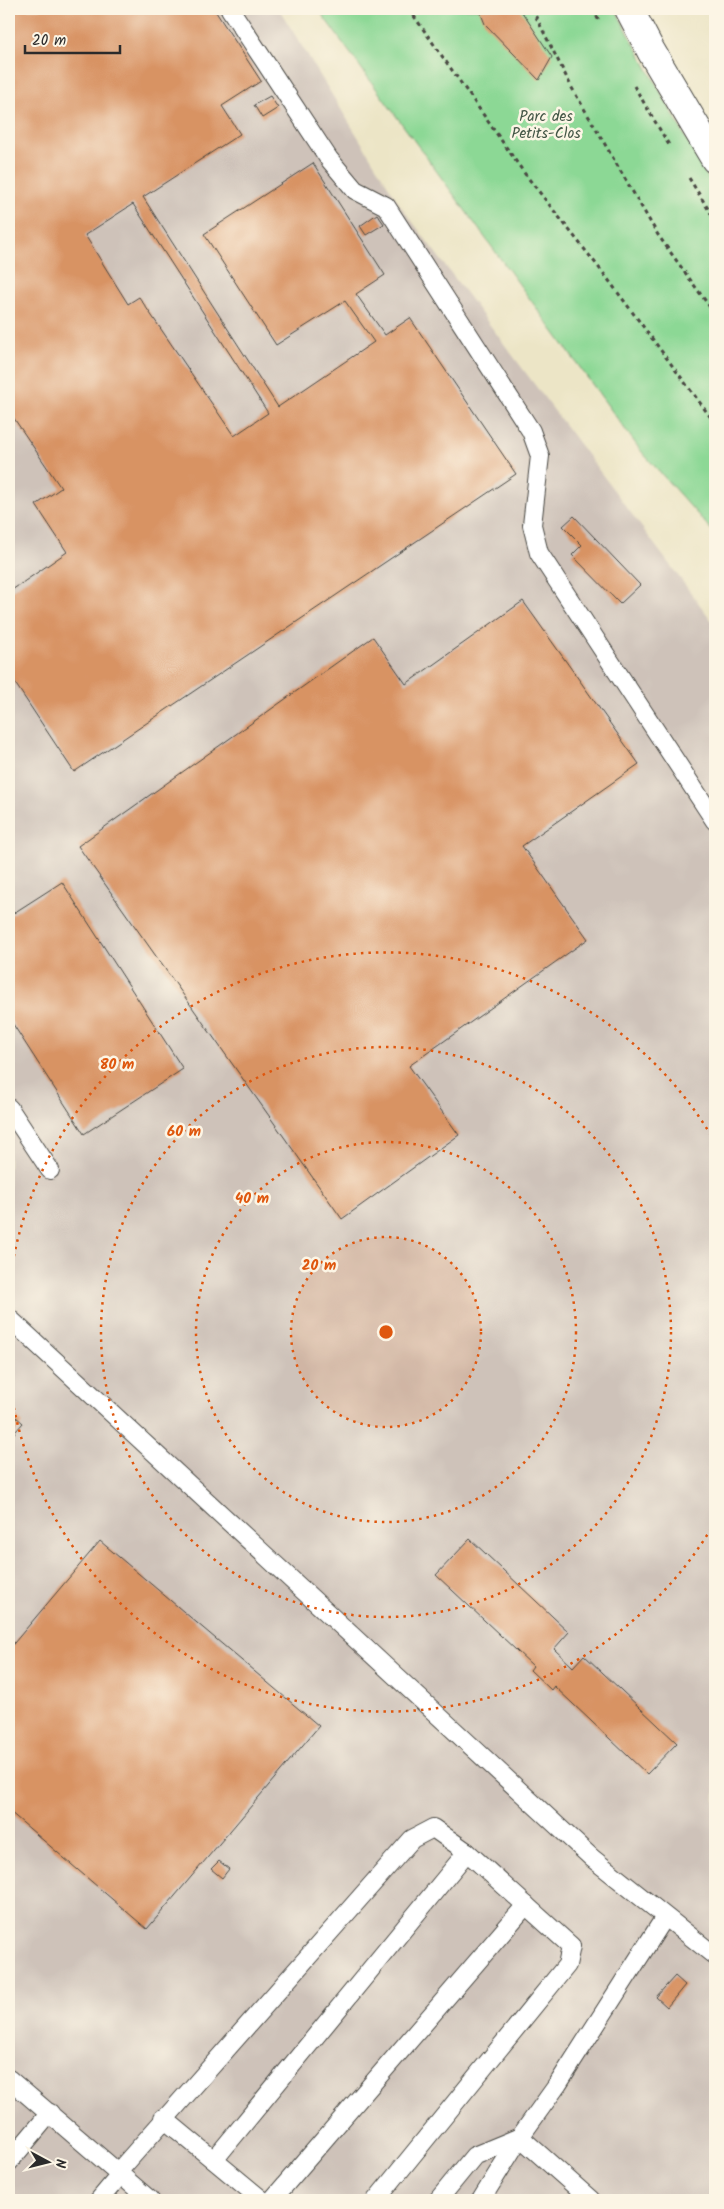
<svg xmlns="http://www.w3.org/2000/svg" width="724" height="2209" font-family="Kalam,sans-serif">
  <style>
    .industrial { fill: #cec2b9 }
    .green { fill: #8cd895; stroke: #5c8260 }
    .building { fill: #d89364; fill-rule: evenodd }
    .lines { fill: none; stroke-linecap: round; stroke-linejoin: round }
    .lane-casing { stroke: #484742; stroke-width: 20 }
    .street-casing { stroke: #484742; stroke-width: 30 }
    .path { stroke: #484742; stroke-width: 3; stroke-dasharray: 4 4; stroke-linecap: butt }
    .lane { stroke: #fff; stroke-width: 18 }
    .street { stroke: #fff; stroke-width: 28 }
    .ring { fill: none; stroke: #df570e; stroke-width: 2.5; stroke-dasharray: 2.5 5 }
    .labels { text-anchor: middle; stroke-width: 5; stroke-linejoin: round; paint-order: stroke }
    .park-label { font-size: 15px; fill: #435646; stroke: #fcf5e5 }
    .centre { fill: #df570e; stroke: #fcf5e5; stroke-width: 2.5 }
    .ring-label { font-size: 15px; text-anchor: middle; font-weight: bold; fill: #df570e; stroke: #fcf5e5; stroke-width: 5; stroke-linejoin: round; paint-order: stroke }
  </style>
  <rect width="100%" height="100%" fill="#fcf5e5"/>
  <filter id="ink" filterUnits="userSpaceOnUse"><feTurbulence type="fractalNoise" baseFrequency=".02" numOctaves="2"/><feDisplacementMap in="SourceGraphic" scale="10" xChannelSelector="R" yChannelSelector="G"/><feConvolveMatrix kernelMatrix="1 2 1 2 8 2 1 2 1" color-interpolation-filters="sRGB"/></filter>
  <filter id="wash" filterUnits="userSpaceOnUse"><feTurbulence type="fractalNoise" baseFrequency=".0096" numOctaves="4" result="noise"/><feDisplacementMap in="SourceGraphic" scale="20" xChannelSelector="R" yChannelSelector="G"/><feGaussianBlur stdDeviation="1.12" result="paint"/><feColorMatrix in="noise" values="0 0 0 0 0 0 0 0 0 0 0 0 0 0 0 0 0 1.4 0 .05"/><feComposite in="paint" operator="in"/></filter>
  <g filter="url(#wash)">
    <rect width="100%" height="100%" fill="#ece5c6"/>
    <!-- industrial -->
    <polygon class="industrial" points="9,9 279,9 402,208 715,625 715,2200 9,2200"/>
    <!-- green -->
    <polygon class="green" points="318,9 615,9 715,191 715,534 641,451"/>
    <g id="blocks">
      <!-- building -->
      <g class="building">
        <path d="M9,9H214L261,81L222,106L240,134L143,197L278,407L374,342L345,301L276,345L204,234L313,163L385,275L356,294L385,335L410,318L516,474L74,772L9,674V592L67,552L36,505L61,488L9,411ZM133,204L268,413L234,436L139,297L128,304L85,235Z"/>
        <polygon points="479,9 520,9 552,57 539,80 485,24"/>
        <polygon points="270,96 278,108 262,118 254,105"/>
        <polygon points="377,214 384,224 366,235 360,226"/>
        <polygon points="574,516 640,585 620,604 572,555 582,545 563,526"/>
        <polygon points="523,601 639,764 522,846 588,939 409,1066 459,1135 342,1219 78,846 373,637 406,684"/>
        <polygon points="62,882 183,1069 84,1134 9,1018 9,916"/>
        <polygon points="9,1411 23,1423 9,1439"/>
        <polygon points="470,1539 569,1632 554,1649 573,1667 584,1655 677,1743 647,1774 554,1686 551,1690 530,1670 533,1666 436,1575"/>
        <polygon points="100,1541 319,1726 147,1929 9,1811 9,1649"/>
        <polygon points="219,1861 229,1869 222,1878 211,1869"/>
        <polygon points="675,1976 685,1985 667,2007 656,1997"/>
      </g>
    </g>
  </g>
  <g filter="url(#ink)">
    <use href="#blocks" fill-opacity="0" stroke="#484742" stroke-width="1"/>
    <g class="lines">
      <!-- lane casing -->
      <g class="lane-casing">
        <g id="lane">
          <polyline points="230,9 329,159 355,190 386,206 531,431 540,456 532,525 539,553 715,821"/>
          <polyline points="9,1108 50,1170"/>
          <polyline points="9,1318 592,1858 715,1956"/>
          <polyline points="9,2079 150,2200"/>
          <polyline points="163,2118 262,2200"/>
          <polyline points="214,2160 467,1852"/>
          <polyline points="9,2162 50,2113"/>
          <polyline points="118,2172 412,1839 433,1828 467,1852 571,1946 567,1965 376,2200"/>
          <polyline points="99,2200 121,2174"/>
          <polyline points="272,2200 526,1905"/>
          <polyline points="438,2200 474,2156 520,2137 591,2200"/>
          <polyline points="481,2200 520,2137 558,2084 665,1917"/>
        </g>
      </g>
      <!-- street casing -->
      <g class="street-casing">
        <polyline id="street" points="629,9 651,51 715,159"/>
      </g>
      <!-- path -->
      <g class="path">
        <polyline points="409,9 525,174 604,274 715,423"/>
        <polyline points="532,9 572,88 658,235 715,314"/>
        <polyline points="593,9 600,23"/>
        <polyline points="634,86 669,145"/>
        <polyline points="689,178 715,220"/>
      </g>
      <!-- lane -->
      <use href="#lane" class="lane"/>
      <!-- street -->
      <use href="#street" class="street"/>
    </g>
  </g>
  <!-- distance rings -->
  <circle cx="386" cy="1332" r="95" fill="#df570e" fill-opacity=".12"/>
  <g class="ring">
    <circle cx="386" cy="1332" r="95"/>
    <circle cx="386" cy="1332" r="190"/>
    <circle cx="386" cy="1332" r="285"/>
    <path d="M715 1522A380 380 0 0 1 9 1378M9 1286A380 380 0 0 1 715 1142"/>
  </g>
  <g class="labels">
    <!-- park labels -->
    <g class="park-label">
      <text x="546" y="121">Parc des<tspan x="546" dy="17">Petits-Clos</tspan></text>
    </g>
  </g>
  <circle cx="386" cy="1332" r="8" class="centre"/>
  <g class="ring-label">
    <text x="117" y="1069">80 m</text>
    <text x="184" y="1136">60 m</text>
    <text x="252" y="1203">40 m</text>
    <text x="319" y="1270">20 m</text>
  </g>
  <!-- margin -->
  <rect width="724" height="2209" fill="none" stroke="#fcf5e5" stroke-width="30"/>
  <!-- north arrow -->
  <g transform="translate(48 2162) rotate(97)" stroke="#fcf5e5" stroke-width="4" paint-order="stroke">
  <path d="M0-4L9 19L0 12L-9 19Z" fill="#2b2b2b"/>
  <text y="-8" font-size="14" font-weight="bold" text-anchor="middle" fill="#2b2b2b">N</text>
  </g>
  <!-- scale -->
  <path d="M25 45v8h95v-8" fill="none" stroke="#2b2b2b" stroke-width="2.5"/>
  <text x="32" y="45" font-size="15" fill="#2b2b2b" stroke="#fcf5e5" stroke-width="4" paint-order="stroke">20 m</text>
</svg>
